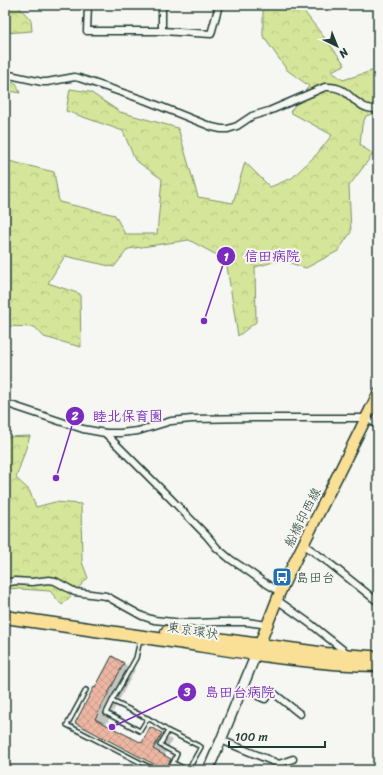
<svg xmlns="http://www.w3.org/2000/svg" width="383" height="775" font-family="Sriracha,'Klee One',sans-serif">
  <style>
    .forest { fill: url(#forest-crowns); stroke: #7a9267 }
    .shadow { fill: #0003 }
    .building { fill: url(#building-cross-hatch); stroke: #1f3d34 }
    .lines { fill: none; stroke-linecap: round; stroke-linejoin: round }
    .lane-casing { stroke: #1f3d34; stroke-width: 6 }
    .street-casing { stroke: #1f3d34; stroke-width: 9 }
    .secondary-casing { stroke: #1f3d34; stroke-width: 12 }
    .primary-casing { stroke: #1f3d34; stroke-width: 13 }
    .highway-casing { stroke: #1f3d34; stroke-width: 15 }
    .lane { stroke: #f6f6f2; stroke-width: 3 }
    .street { stroke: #f6f6f2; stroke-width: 6 }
    .secondary { stroke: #f6f6f2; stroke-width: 9 }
    .primary { stroke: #fadf96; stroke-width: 10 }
    .highway { stroke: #fadf96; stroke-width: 12 }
    .labels { text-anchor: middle; stroke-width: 4; stroke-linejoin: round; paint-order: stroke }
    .street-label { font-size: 13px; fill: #1f3d34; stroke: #f6f6f2 }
    .poi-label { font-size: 13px; fill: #1f3d34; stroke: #f6f6f2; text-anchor: start }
    .leader { fill: none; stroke: #7b2cbf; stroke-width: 1.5 }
    .callout-dot { fill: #7b2cbf; stroke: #f6f6f2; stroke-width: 1.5 }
    .mark-label { font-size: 12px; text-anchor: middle; font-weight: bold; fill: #fff }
    .callout-label { font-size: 14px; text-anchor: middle; font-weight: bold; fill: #7b2cbf; stroke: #f6f6f2; stroke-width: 4; stroke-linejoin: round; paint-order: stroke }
  </style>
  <defs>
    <pattern id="forest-crowns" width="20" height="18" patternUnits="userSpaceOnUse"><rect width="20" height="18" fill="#d5e69a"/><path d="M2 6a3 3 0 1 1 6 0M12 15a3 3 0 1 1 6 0" fill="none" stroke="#b6c685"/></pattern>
    <pattern id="building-cross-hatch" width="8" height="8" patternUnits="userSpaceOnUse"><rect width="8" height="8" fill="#edb6a2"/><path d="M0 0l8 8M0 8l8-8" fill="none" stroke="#cb9d8c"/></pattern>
  </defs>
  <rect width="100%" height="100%" fill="#f6f6f2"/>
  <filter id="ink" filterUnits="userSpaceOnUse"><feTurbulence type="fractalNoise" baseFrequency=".025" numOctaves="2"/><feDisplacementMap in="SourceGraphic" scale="8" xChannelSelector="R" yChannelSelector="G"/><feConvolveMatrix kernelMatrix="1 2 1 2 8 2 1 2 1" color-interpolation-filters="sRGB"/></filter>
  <g filter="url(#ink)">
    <!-- forest -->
    <g class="forest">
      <polygon points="5,5 17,5 31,20 32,31 5,33"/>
      <polygon points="263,5 299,5 334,50 345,65 331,71 343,80 378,69 378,112 366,116 362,125 360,145 373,154 349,186 351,232 338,251 306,268 281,260 255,267 256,322 238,336 226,260 189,240 128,249 114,267 65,256 48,283 80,294 81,347 44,337 35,327 5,326 5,169 9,161 54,172 59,202 115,215 125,234 157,234 162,179 135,160 123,131 66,111 70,89 90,92 120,112 178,128 198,197 233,203 245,162 270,187 292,178 317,154 332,135 290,112 309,86 287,70 263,36"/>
      <polygon points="5,81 16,83 20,93 5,90"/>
      <polygon points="30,436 16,478 29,490 36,507 55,502 81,504 82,562 88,578 62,605 50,591 5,588 5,437"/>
    </g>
    <!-- shadow -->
    <polygon class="shadow" points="112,657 135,670 106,725 142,744 161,734 172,740 164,756 181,766 179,770 166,770 76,723 95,689"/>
    <!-- building -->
    <polygon class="building" points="112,656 124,663 95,719 142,743 150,727 162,733 153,749 171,759 165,770 75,723 94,687 95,688"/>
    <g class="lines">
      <!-- lane casing -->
      <g class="lane-casing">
        <g id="lane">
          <polyline points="140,640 136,658 112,701 153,721 168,731 201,747 188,770"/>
          <polyline points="86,690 67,725 155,770"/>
          <polyline points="112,701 106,713 140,731 148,718"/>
          <polyline points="168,731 160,745 177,754 173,763 188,770"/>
          <polyline points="169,770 173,763"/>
        </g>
      </g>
      <!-- street casing -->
      <g class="street-casing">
        <g id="street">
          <polyline points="88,5 87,31 162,31 162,5"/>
          <polyline points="162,31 211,34 219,5"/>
          <path d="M5,74L42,82H47L75,77L79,78L147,101L212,127L221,129H228L237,126L252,116L269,111L325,87C339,86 345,91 354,100C358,102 361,106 365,107C369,109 374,109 378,109"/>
          <polyline points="5,403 83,429 105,433 120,433 138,431 171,421 192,419 254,418 366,418 378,425"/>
          <polyline points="105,433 170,498 207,536 217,548 230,559 248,571 262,581 280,592"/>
          <polyline points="303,544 328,562 378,602"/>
          <polyline points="5,583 15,581 32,582 49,580 55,581 75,592 106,596 142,616 154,620 183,623 197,623 220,622 247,622 267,625"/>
          <polyline points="277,600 312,625 347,653"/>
          <polyline points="242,689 265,699 271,691 300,714"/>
          <polyline points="221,740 279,764 293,759"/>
        </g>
      </g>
      <!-- secondary casing -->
      <g class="secondary-casing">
        <polyline id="secondary" points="208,770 221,740 256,654"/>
      </g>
      <!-- primary casing -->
      <g class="primary-casing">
        <polyline id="primary" points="257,651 280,592 288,575 378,394"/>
      </g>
      <!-- highway casing -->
      <g class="highway-casing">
        <g id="highway">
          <path d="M5,617C65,626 125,634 185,643C249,653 313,664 378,665"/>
          <polyline points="167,632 326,654 371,657"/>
        </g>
      </g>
      <!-- lane -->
      <use href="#lane" class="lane"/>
      <!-- street -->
      <use href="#street" class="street"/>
      <!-- secondary -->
      <use href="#secondary" class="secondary"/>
      <!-- primary -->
      <use href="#primary" class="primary"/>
      <!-- highway -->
      <use href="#highway" class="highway"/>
    </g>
  </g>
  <!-- icons -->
  <defs>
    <g id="bus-square" transform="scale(1)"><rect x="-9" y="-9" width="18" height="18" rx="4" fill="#1f6fb2" stroke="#f6f6f2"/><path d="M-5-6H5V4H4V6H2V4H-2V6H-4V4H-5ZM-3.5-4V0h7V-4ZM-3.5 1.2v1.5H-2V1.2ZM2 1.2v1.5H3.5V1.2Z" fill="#fff"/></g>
  </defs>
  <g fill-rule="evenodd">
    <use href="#bus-square" x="282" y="577"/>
  </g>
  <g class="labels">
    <!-- street labels -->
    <g class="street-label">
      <text transform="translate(302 517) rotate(-63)" y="5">船橋印西線</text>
      <text transform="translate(193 630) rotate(9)" y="5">東京環状</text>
    </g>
    <!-- poi labels -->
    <g class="poi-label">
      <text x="296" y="582">島田台</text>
    </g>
  </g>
  <!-- callouts -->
  <path class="leader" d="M204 321L226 256M56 478L75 416M112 727L187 692"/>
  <g class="callout-dot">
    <circle cx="204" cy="321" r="4"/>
    <circle cx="56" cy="478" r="4"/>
    <circle cx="112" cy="727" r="4"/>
    <circle cx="226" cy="256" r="10"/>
    <circle cx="75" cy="416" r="10"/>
    <circle cx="187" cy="692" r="10"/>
  </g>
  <g class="mark-label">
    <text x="226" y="261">1</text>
    <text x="75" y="420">2</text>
    <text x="187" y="696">3</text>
  </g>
  <g class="callout-label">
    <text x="272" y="261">信田病院</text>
    <text x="128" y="421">睦北保育園</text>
    <text x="240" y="697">島田台病院</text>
  </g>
  <!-- margin -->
  <rect width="383" height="775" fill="none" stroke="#f6f6f2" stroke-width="20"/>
  <rect x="10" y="10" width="363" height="755" fill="none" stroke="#1f3d34" stroke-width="1.5" filter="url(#ink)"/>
  <!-- north arrow -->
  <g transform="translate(337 46) rotate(137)" stroke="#f6f6f2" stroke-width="3" paint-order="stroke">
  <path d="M0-3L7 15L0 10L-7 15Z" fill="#1f3d34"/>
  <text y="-6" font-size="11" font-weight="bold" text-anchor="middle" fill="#1f3d34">N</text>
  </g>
  <!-- scale -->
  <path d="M229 741v6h96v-6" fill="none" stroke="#1f3d34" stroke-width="2"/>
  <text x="235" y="741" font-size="12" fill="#1f3d34" stroke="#f6f6f2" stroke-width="3" paint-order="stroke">100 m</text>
</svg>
